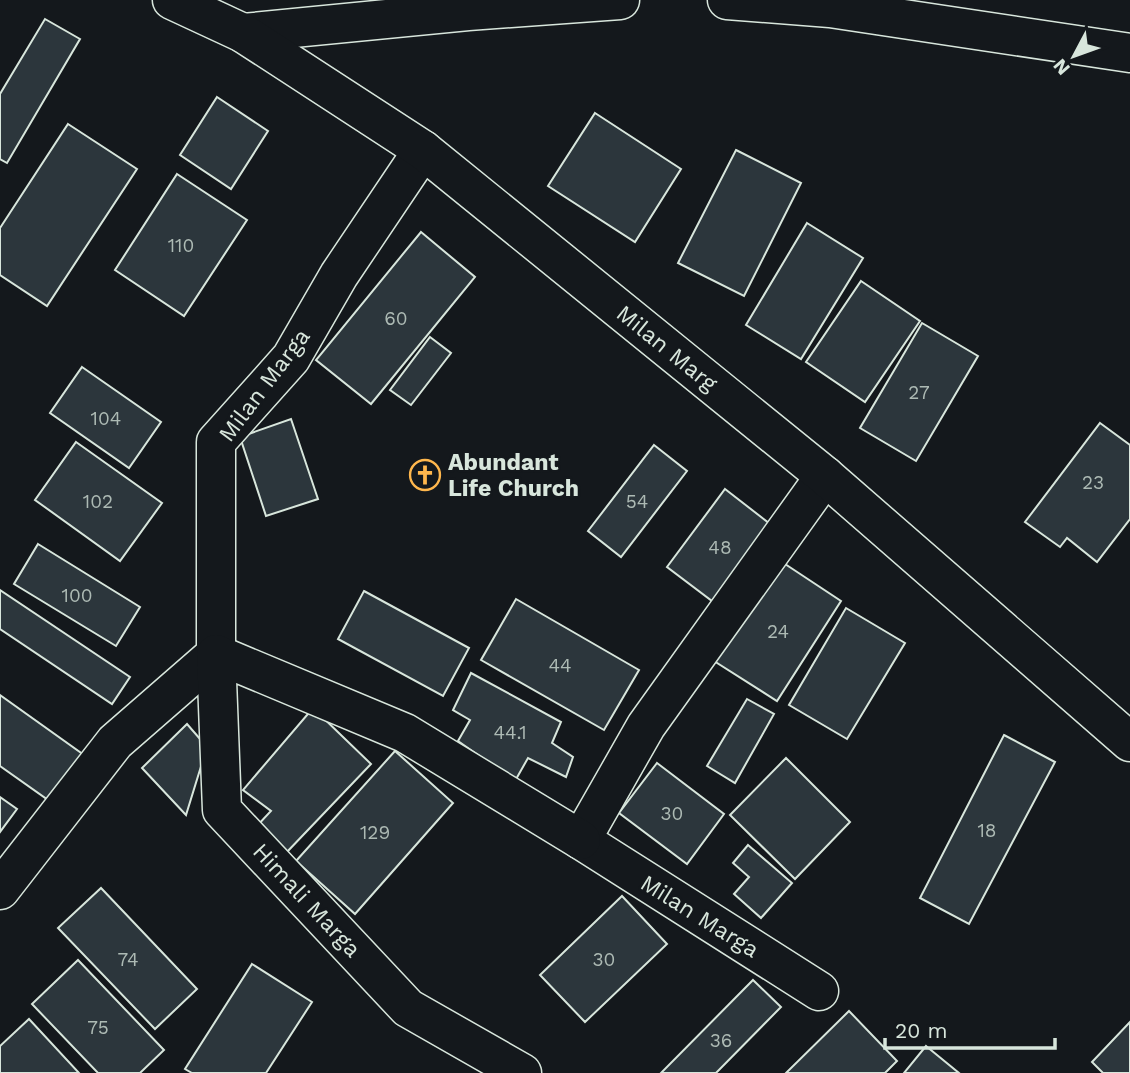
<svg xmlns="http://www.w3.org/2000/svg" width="1130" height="1073" font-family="'Work Sans',sans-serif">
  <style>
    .building { fill: #2c363c; stroke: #d8e6dc; stroke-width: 2 }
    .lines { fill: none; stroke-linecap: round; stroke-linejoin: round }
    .minor-casing { stroke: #d8e6dc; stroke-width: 41 }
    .secondary-casing { stroke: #d8e6dc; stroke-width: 41 }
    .minor { stroke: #14181c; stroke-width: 38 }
    .secondary { stroke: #14181c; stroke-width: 38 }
    .labels { text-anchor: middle; stroke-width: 5; stroke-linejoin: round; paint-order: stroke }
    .number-label { font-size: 19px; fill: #adbab4 }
    .street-label { font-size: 23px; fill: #d8e6dc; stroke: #14181c }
    .poi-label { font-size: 23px; font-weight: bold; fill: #d8e6dc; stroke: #14181c; text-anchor: start }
  </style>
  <rect width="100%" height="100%" fill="#14181c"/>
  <!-- building -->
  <g class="building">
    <polygon points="45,19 80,39 7,163 0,159 0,94"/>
    <polygon points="217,97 268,131 231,189 180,155"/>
    <polygon points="595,113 681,169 635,242 548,186"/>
    <polygon points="68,124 137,169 47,306 0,275 0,228"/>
    <polygon points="736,150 801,183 744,296 678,263"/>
    <polygon points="177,174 247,220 184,316 115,270"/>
    <polygon points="807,223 863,258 801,359 746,325"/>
    <polygon points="421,232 475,277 371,404 316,360"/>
    <polygon points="861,281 920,321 865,402 806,362"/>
    <polygon points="922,323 978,356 916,461 860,428"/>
    <polygon points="430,337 451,353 411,405 390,390"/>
    <polygon points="82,367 161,422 129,468 50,413"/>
    <polygon points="291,419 318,499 266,516 240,437"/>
    <polygon points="1100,423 1130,445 1130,519 1097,562 1067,538 1060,547 1025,522"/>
    <polygon points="76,442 162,503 120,561 35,500"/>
    <polygon points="654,445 687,471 621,557 588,531"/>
    <polygon points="725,489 774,527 716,604 667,567"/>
    <polygon points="38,544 140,607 116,646 14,584"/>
    <polygon points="779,560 841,601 777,701 714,661"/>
    <polygon points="0,590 130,677 112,704 0,629"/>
    <polygon points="364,591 469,648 443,696 338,639"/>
    <polygon points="516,599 639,670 604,730 481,660"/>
    <polygon points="846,608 905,643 847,739 789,705"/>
    <polygon points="471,673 561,722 552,743 573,757 566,777 528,758 515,781 458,741 470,720 453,710"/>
    <polygon points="0,695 84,755 51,802 0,766"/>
    <polygon points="747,699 774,714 735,783 707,766"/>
    <polygon points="313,708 371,764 285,854 255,828 271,811 243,790"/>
    <polygon points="187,724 207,747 186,815 142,768"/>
    <polygon points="1004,735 1055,762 969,924 920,898"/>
    <polygon points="395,751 453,803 355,914 296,861"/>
    <polygon points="786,758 850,822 795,879 730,815"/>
    <polygon points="657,763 724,814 687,864 619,813"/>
    <polygon points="0,797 17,809 0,832"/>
    <polygon points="748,845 792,883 761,918 734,894 749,877 733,863"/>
    <polygon points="101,888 197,989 155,1029 58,928"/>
    <polygon points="622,896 667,944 585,1022 540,975"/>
    <polygon points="78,960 164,1050 140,1073 98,1073 32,1004"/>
    <polygon points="252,964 312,1002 266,1073 192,1073 185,1069"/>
    <polygon points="753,980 781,1007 716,1073 661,1073"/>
    <polygon points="849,1011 897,1061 885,1073 786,1073"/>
    <polygon points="29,1019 79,1073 0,1073 0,1046"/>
    <polygon points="1130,1022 1130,1073 1103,1073 1092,1062"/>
    <polygon points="926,1046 959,1073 904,1073"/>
  </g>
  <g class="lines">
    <!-- minor casing -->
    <g class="minor-casing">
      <g id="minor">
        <polyline points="727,0 830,8 1130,53"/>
        <polyline points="243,33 468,11 620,0"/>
        <polyline points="0,890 115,742 216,654 216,442 291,358 339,275 423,150"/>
        <polyline points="819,991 581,840 646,726 825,476"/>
        <polyline points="522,1073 408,1008 222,810 216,654 405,733 581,840"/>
      </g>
    </g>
    <!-- secondary casing -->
    <g class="secondary-casing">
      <polyline id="secondary" points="172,0 243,33 423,150 825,476 1130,742"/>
    </g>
    <!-- minor -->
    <use href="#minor" class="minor"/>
    <!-- secondary -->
    <use href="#secondary" class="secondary"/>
  </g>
  <!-- icons -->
  <defs>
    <g id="church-ring" transform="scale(1.575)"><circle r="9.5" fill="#14181c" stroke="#ffb74d" stroke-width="1.5"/><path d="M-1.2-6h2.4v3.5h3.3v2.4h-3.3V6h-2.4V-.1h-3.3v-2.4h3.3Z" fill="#ffb74d"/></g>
  </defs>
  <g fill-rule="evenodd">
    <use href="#church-ring" x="425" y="475"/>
  </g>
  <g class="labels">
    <!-- number labels -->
    <g class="number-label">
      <text x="181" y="252">110</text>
      <text x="396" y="325">60</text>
      <text x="919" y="399">27</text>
      <text x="106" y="425">104</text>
      <text x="1093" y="489">23</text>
      <text x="98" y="508">102</text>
      <text x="637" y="508">54</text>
      <text x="720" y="554">48</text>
      <text x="77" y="602">100</text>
      <text x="778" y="638">24</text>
      <text x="560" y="672">44</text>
      <text x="510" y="739">44.1</text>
      <text x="672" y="820">30</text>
      <text x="987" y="837">18</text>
      <text x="375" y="839">129</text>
      <text x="128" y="966">74</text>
      <text x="604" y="966">30</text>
      <text x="98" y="1034">75</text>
      <text x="721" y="1047">36</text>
    </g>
    <!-- street labels -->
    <g class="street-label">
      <text transform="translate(667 348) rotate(39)" y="8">Milan Marg</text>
      <text transform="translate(264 385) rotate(-53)" y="8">Milan Marga</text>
      <text transform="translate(307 900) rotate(47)" y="8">Himali Marga</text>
      <text transform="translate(700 916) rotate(32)" y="8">Milan Marga</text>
    </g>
    <!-- poi labels -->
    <g class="poi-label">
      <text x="448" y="470">Abundant<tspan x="448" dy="26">Life Church</tspan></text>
    </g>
  </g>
  <!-- north arrow -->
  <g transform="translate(1074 56) rotate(229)" stroke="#14181c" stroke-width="5" paint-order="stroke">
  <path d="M0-5L12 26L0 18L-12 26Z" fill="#d8e6dc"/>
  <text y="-10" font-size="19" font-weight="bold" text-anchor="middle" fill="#d8e6dc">N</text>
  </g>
  <!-- scale -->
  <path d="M885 1038v10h170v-10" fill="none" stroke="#d8e6dc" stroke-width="3.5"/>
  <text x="895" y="1038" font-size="21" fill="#d8e6dc" stroke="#14181c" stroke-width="5" paint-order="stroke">20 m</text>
</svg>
